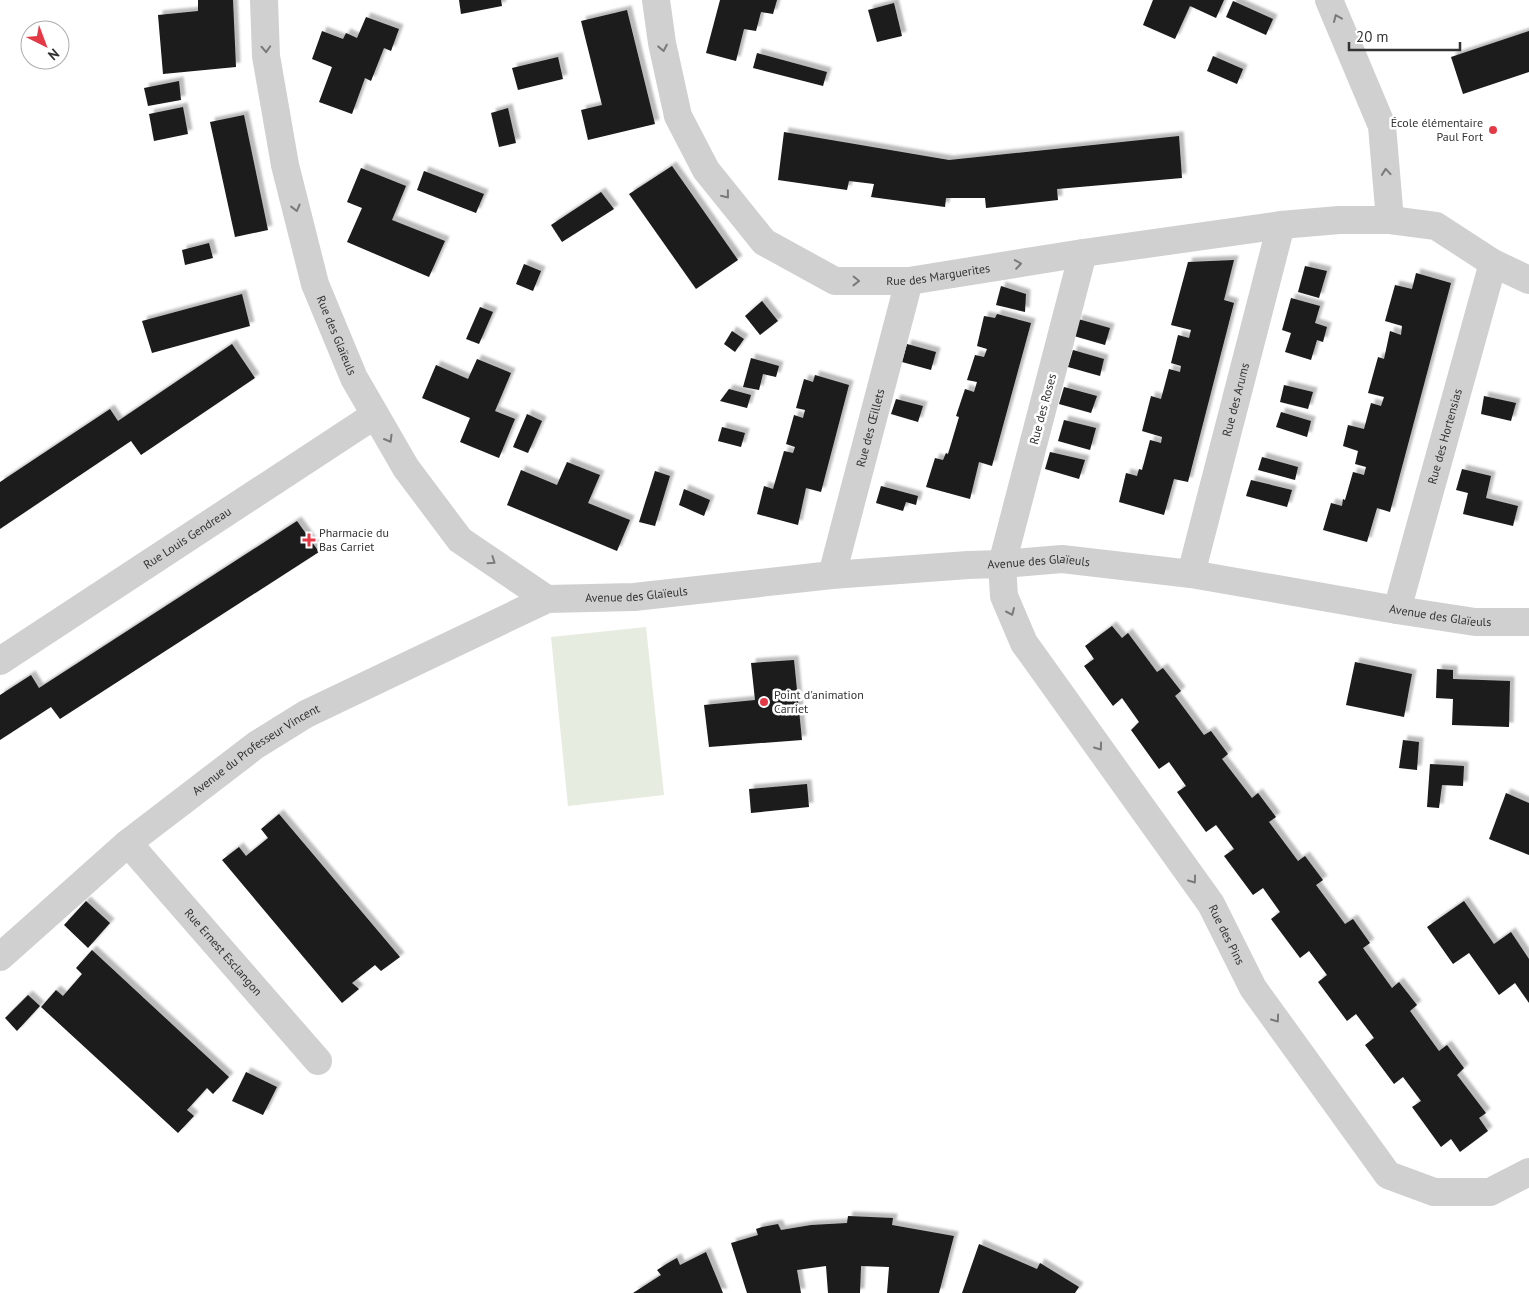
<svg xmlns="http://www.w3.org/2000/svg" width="1529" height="1293" font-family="'PT Sans',sans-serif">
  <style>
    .green { fill: #e6ecdf }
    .building { fill: #1a1a1a; filter: url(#shadow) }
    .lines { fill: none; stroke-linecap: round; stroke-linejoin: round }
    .minor { stroke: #d0d0d0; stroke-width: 28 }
    .oneway { stroke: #7a7a7a }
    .poi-dot { fill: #e63946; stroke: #fff; stroke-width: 2 }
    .labels { text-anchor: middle; stroke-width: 5; stroke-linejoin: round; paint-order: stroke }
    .poi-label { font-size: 12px; fill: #333; stroke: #fff; text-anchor: start }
    .street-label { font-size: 12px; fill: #333; stroke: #fff }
  </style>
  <defs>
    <filter id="shadow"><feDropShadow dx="4.5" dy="-4.5" stdDeviation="1" flood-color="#0004"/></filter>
  </defs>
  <rect width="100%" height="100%" fill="#fff"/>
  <!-- green -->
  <polygon class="green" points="646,627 664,795 568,806 551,637"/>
  <!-- building -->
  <g class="building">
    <polygon points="198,0 233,0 236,67 163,74 158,15 198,11"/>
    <polygon points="459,0 501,0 502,6 461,14"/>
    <polygon points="720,0 777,0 773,14 761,12 756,31 744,29 736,61 706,53"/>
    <polygon points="1153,0 1224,0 1216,18 1190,6 1175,39 1143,25"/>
    <polygon points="1233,1 1273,19 1266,35 1226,17"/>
    <polygon points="894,3 902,36 877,42 868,10"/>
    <polygon points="627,10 655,124 588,140 581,110 602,105 581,21"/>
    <polygon points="366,17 399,29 391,51 384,48 371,81 365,78 352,114 319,102 332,67 312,59 322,31 343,39 346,33 357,38"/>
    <polygon points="1529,31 1529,72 1463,94 1451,57"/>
    <polygon points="757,53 827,72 823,86 753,68"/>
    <polygon points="1213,56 1243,69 1237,84 1207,71"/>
    <polygon points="558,57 563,79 518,90 512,68"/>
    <polygon points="179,81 181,100 148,106 144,88"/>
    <polygon points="183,107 188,134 154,141 149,114"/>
    <polygon points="508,108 516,143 499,147 491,113"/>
    <polygon points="244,115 268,230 235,237 210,122"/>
    <polygon points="784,132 949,160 1179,136 1182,178 1057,189 1058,200 986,208 985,198 946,198 945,207 871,197 874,184 849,181 847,190 778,180"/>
    <polygon points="672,166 738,260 696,289 629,194"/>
    <polygon points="361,168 406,186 392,220 445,241 429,277 347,242 362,208 347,202"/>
    <polygon points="424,171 484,194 476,213 417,190"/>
    <polygon points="601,192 614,209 562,242 551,225"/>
    <polygon points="209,243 213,258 185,265 182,250"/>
    <polygon points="1234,260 1224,300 1234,303 1188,482 1174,479 1164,515 1119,502 1126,473 1137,476 1139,469 1142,470 1150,440 1161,443 1162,437 1142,431 1151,396 1161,399 1169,369 1180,372 1181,366 1171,363 1178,335 1189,338 1191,330 1171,325 1188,262"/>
    <polygon points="524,264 541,271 533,291 516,284"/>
    <polygon points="1305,266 1327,271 1319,298 1298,292"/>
    <polygon points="1416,273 1451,283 1390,512 1377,508 1367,542 1323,530 1331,503 1342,506 1343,499 1345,500 1353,472 1364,475 1366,467 1355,464 1358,451 1343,446 1348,425 1364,429 1371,403 1381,406 1384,397 1368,393 1378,357 1384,359 1390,331 1401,335 1402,326 1385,321 1395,285 1412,289"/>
    <polygon points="1001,286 1026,294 1025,312 996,305"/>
    <polygon points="242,294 250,326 152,353 142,321"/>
    <polygon points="1291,298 1320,306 1315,323 1327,327 1323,342 1317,340 1311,360 1285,352 1291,333 1282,330"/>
    <polygon points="762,301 778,321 760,335 745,316"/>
    <polygon points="480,307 493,312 479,344 466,339"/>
    <polygon points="997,314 1031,323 992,466 979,462 970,499 926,487 935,458 943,460 946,453 948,454 959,417 956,416 965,389 974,392 977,382 967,380 975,355 984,357 987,349 977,346 984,316 995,318"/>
    <polygon points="1078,319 1110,328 1105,345 1074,336"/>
    <polygon points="732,331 744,339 735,352 724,344"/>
    <polygon points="232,344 255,378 141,455 131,441 0,529 0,482 110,409 118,421"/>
    <polygon points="907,344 936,352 931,370 902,362"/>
    <polygon points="1073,350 1104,359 1100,376 1068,367"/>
    <polygon points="751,358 779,366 776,377 763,374 759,390 743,387"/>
    <polygon points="477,359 511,373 495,411 515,419 499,458 460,442 470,418 422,398 436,365 468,379"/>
    <polygon points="815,375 849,385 821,492 806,488 798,525 757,514 764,486 773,489 784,451 793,453 795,447 786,444 794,415 803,418 805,410 796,408 804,379 813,382"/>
    <polygon points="1284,385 1313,392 1308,409 1280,402"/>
    <polygon points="1064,387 1097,396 1091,413 1059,404"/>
    <polygon points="729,389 751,395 747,408 720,401"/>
    <polygon points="1484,396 1516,403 1511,421 1481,414"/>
    <polygon points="896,399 923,406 918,422 891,414"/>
    <polygon points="1281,412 1311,421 1307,437 1276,427"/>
    <polygon points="527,414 542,421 528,453 513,447"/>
    <polygon points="1064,420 1096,428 1090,450 1058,441"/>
    <polygon points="722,427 745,433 741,447 718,441"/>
    <polygon points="1050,452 1085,460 1079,479 1045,469"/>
    <polygon points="1262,457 1298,467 1295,480 1258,470"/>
    <polygon points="567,462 600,475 588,503 630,520 617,551 507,505 521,470 557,485"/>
    <polygon points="1462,469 1491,476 1486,498 1518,506 1513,526 1463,514 1468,493 1456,490"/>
    <polygon points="655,471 670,476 655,526 639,522"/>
    <polygon points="1251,480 1292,490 1287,507 1246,496"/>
    <polygon points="881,486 918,496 916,505 906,502 903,511 876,503"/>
    <polygon points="684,489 710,500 704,516 679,505"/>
    <polygon points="297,521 319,552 60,719 51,707 0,740 0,695 31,675 39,688"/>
    <polygon points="1112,626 1122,638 1128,633 1157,672 1163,668 1181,691 1175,696 1204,735 1211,731 1228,754 1222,759 1252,798 1258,793 1276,817 1269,822 1298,861 1305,856 1323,880 1316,885 1345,924 1353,919 1370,943 1363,948 1392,988 1399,982 1417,1005 1410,1011 1439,1051 1447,1045 1464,1068 1457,1075 1486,1113 1479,1118 1488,1131 1460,1152 1451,1139 1441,1147 1412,1107 1421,1101 1403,1077 1394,1084 1365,1045 1374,1038 1356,1014 1347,1021 1318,982 1327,975 1309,951 1300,958 1271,919 1280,912 1263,888 1253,895 1224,856 1234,849 1216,825 1206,832 1177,792 1186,786 1169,762 1159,769 1131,730 1139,722 1122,698 1113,706 1084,666 1094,659 1085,646"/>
    <polygon points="794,660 802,740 709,747 704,705 755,700 751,663"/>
    <polygon points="1355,662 1412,674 1404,717 1346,705"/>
    <polygon points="1437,669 1453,670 1453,679 1510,681 1509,727 1452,725 1453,699 1436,698"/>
    <polygon points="1403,740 1419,742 1417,770 1399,768"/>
    <polygon points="1430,764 1464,766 1463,786 1442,785 1439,808 1427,807"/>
    <polygon points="807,784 809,807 751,813 749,789"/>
    <polygon points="1506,793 1529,803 1529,855 1489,839"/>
    <polygon points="279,814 400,957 381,971 375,965 352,983 359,989 342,1003 222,860 239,847 246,856 268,838 261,829"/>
    <polygon points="86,901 110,923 88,948 64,925"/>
    <polygon points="1464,901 1494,944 1511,932 1529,959 1529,1003 1515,983 1499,995 1469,953 1453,964 1427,927"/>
    <polygon points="92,950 229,1077 213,1094 207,1088 187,1110 194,1116 178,1133 41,1007 56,990 63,996 82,974 76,968"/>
    <polygon points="28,995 40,1006 17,1031 5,1018"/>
    <polygon points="246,1072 277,1087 263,1115 232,1101"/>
    <polygon points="848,1216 893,1218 892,1225 954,1236 939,1293 887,1293 889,1267 861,1266 860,1293 828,1293 826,1266 797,1270 801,1293 747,1293 731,1243 758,1235 756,1229 762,1227 778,1224 781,1230 811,1225 847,1223"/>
    <polygon points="979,1244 1037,1269 1040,1263 1079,1287 1075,1293 962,1293"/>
    <polygon points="706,1252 723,1293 633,1293 661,1275 657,1270 668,1263 677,1258 680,1265"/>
  </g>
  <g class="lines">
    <!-- minor -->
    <g class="minor">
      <path id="s1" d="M264,0L266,56L285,165L315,284L354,378L406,468L460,540L547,599"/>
      <path id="s2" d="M656,0L662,43L678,116L706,170L764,242L835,281H909L1083,253L1281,225L1339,220H1390L1436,226L1493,263L1529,280"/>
      <polyline points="1329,0 1382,126 1390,220"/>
      <path id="s3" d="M1083,253L1002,564L1004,596L1024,643L1211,904L1253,988L1388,1175L1434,1192H1490L1529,1172"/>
      <path id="s4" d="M1191,574L1281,225"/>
      <path id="s5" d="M832,575L909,281"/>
      <path id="s6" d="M1397,610L1493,263"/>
      <path id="s7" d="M0,661L375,415"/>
      <path id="s8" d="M128,843L318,1061"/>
      <path id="s9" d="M0,957L128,843L256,745L306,714L547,599L634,597L832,575L968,565L1002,564L1062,559L1191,574L1397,610L1475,622H1529"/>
    </g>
  </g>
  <!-- one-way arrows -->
  <defs><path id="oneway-chevron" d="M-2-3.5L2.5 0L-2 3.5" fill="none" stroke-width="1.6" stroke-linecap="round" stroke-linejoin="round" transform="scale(1.25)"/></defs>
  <g class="oneway">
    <use href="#oneway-chevron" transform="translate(1337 18) rotate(-113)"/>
    <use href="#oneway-chevron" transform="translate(663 48) rotate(79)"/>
    <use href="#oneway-chevron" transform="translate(266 49) rotate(87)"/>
    <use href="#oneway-chevron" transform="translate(1386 172) rotate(-95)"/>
    <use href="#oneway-chevron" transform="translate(726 195) rotate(51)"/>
    <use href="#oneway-chevron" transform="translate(296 208) rotate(76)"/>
    <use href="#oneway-chevron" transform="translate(1018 264) rotate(-9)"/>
    <use href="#oneway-chevron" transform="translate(856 281) rotate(1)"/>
    <use href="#oneway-chevron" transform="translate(389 439) rotate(60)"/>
    <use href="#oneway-chevron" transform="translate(492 561) rotate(34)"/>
    <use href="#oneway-chevron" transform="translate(1011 612) rotate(66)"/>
    <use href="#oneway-chevron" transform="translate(1099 747) rotate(54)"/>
    <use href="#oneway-chevron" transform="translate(1193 880) rotate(54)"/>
    <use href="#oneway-chevron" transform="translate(1276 1019) rotate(54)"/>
  </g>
  <!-- markers -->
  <g class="poi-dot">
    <circle cx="1493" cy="130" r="5"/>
    <path d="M306.5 532.5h5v5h5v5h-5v5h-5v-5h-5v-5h5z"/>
    <circle cx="764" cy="702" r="5"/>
  </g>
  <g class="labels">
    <!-- poi labels -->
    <g class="poi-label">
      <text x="1483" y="127" text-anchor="end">École élémentaire<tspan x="1483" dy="14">Paul Fort</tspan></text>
      <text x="319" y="537">Pharmacie du<tspan x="319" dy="14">Bas Carriet</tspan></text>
      <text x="774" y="699">Point d'animation<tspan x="774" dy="14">Carriet</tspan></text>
    </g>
    <!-- street labels -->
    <g class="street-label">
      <text dy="4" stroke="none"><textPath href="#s2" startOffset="456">Rue des Marguerites</textPath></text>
      <text dy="4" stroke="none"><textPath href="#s1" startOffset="345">Rue des Glaïeuls</textPath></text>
      <text dy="4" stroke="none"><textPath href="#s4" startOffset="180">Rue des Arums</textPath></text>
      <text transform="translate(1043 409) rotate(-75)" y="4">Rue des Roses</text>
      <text dy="4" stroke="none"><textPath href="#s5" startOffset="152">Rue des Œillets</textPath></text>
      <text dy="4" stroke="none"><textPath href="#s6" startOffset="180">Rue des Hortensias</textPath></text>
      <text dy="4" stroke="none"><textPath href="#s7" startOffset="224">Rue Louis Gendreau</textPath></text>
      <text dy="4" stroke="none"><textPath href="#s9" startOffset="1152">Avenue des Glaïeuls</textPath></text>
      <text dy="4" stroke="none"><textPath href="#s9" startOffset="748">Avenue des Glaïeuls</textPath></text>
      <text dy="4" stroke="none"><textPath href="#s9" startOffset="1558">Avenue des Glaïeuls</textPath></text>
      <text dy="4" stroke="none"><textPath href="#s9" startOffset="330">Avenue du Professeur Vincent</textPath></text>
      <text dy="4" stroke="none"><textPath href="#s3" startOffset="760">Rue des Pins</textPath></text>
      <text dy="4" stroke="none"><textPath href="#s8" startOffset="145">Rue Ernest Esclangon</textPath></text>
    </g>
  </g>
  <!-- north arrow -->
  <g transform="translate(45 45) rotate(138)"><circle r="24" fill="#ffffff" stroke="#adadad"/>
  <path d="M0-4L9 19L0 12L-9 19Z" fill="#e63946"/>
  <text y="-8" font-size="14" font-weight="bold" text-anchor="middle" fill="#333333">N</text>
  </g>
  <!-- scale -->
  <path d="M1349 42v8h111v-8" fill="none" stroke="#333333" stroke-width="2.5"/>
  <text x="1356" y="42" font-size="15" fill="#333333" stroke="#ffffff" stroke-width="4" paint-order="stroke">20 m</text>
</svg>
